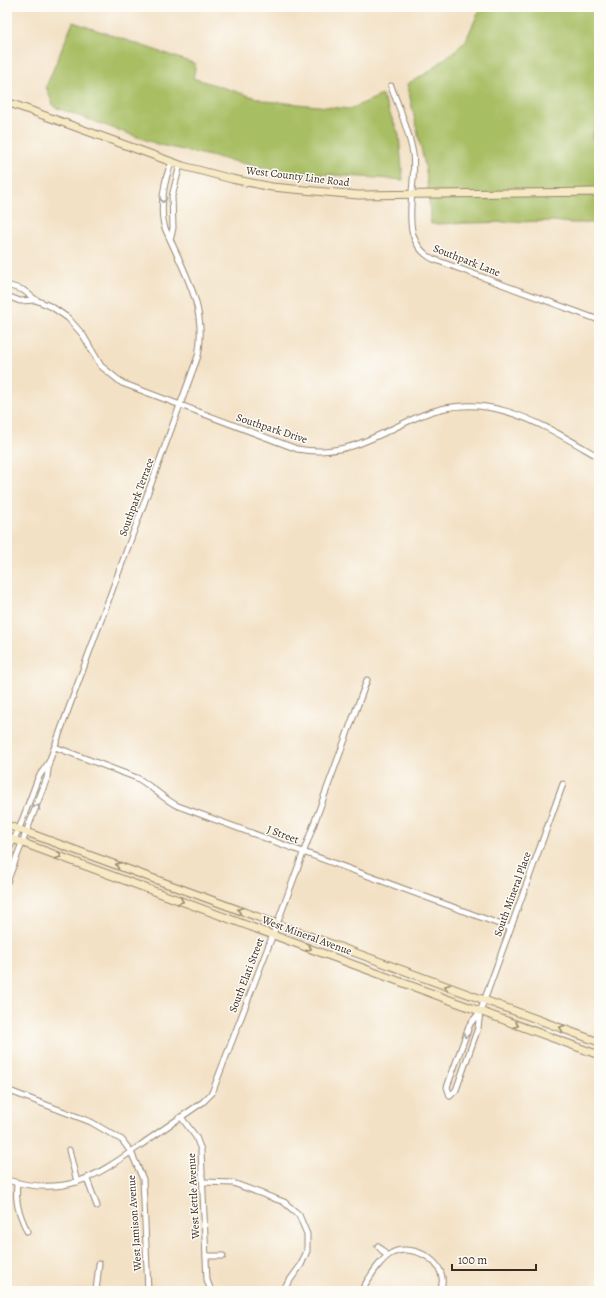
<svg xmlns="http://www.w3.org/2000/svg" width="606" height="1298" font-family="Alegreya,serif">
  <style>
    .green { fill: #a8be63; stroke: #727440 }
    .forest { fill: #86a559; stroke: #60683c }
    .lines { fill: none; stroke-linecap: round; stroke-linejoin: round }
    .minor-casing { stroke: #978672; stroke-width: 7 }
    .secondary-casing { stroke: #978672; stroke-width: 9 }
    .minor { stroke: #fff; stroke-width: 5 }
    .secondary { stroke: #f6e9c3; stroke-width: 7 }
    .oneway { stroke: #a79f9a }
    .oneway2 { stroke: #988a70 }
    .labels { text-anchor: middle; stroke-width: 3; stroke-linejoin: round; paint-order: stroke }
    .street-label { font-size: 11px; fill: #3b2a1e; stroke: #fdfcf7 }
  </style>
  <rect width="100%" height="100%" fill="#fdfcf7"/>
  <filter id="ink" filterUnits="userSpaceOnUse"><feTurbulence type="fractalNoise" baseFrequency=".025" numOctaves="2"/><feDisplacementMap in="SourceGraphic" scale="8" xChannelSelector="R" yChannelSelector="G"/><feConvolveMatrix kernelMatrix="1 2 1 2 8 2 1 2 1" color-interpolation-filters="sRGB"/></filter>
  <filter id="wash" filterUnits="userSpaceOnUse"><feTurbulence type="fractalNoise" baseFrequency=".012" numOctaves="4" result="noise"/><feDisplacementMap in="SourceGraphic" scale="16" xChannelSelector="R" yChannelSelector="G"/><feGaussianBlur stdDeviation="0.9" result="paint"/><feColorMatrix in="noise" values="0 0 0 0 0 0 0 0 0 0 0 0 0 0 0 0 0 1.4 0 .05"/><feComposite in="paint" operator="in"/></filter>
  <g filter="url(#wash)">
    <rect width="100%" height="100%" fill="#f3e1c5"/>
    <!-- green -->
    <g class="green">
      <polygon points="481,7 599,7 599,117 592,138 599,150 599,223 570,223 553,221 431,224 426,171 407,84 427,73 465,42"/>
      <polygon points="73,22 196,64 193,78 266,101 350,109 382,95 399,135 403,180 278,171 160,145 54,107 46,87"/>
    </g>
    <!-- forest -->
    <polygon class="forest" points="599,117 599,150 592,138"/>
  </g>
  <g filter="url(#ink)">
    <g class="lines">
      <!-- minor casing -->
      <g class="minor-casing">
        <g id="minor">
          <path d="M391,86C399,108 409,130 413,154C418,188 395,239 433,259L599,320"/>
          <polyline points="171,237 173,228 172,196 180,165"/>
          <path d="M7,285L23,290L36,300L52,307L68,318L83,335L101,366L122,383L297,449C349,458 375,435 420,416C487,387 543,425 599,457"/>
          <polyline points="7,296 20,301 36,300"/>
          <path d="M55,747L137,778C152,786 163,799 178,806L510,928"/>
          <polyline points="7,853 19,829 38,778 49,762"/>
          <path d="M7,882L47,778L49,762L198,356C208,308 183,270 165,228C159,211 164,178 172,162"/>
          <polyline points="480,1012 478,1028 456,1090 450,1096 447,1087 470,1024 480,1012 563,784"/>
          <polyline points="7,1090 91,1122 122,1140 131,1152 143,1179 148,1291"/>
          <polyline points="181,1117 196,1137 201,1150 207,1280 211,1291"/>
          <polyline points="69,1150 77,1182"/>
          <polyline points="87,1179 97,1206"/>
          <path d="M7,1180C64,1197 92,1179 138,1147C159,1132 181,1117 203,1102L212,1093L277,924L367,680"/>
          <polyline points="203,1182 233,1183 284,1202 299,1215 307,1234 307,1251 301,1265 282,1291"/>
          <path d="M17,1183C15,1204 19,1213 27,1231"/>
          <polyline points="378,1246 387,1256"/>
          <polyline points="206,1256 223,1256"/>
          <polyline points="96,1291 99,1264"/>
          <path d="M361,1291C369,1279 379,1260 392,1253C414,1242 452,1264 440,1291"/>
        </g>
      </g>
      <!-- secondary casing -->
      <g class="secondary-casing">
        <g id="secondary">
          <polyline points="7,102 183,166 232,179 272,187 358,195 599,192"/>
          <polyline points="7,825 599,1042"/>
          <polyline points="7,837 599,1055"/>
        </g>
      </g>
      <!-- minor -->
      <use href="#minor" class="minor"/>
      <!-- secondary -->
      <use href="#secondary" class="secondary"/>
    </g>
    <!-- one-way arrows -->
    <defs><path id="oneway-chevron" d="M-2-3.5L2.5 0L-2 3.5" fill="none" stroke-width="1.6" stroke-linecap="round" stroke-linejoin="round"/></defs>
    <g class="oneway">
      <use href="#oneway-chevron" transform="translate(163 200) rotate(94)"/>
      <use href="#oneway-chevron" transform="translate(37 807) rotate(-70)"/>
      <use href="#oneway-chevron" transform="translate(466 1035) rotate(110)"/>
    </g>
    <g class="oneway2">
      <use href="#oneway-chevron" transform="translate(59 856) rotate(20)"/>
      <use href="#oneway-chevron" transform="translate(118 865) rotate(-160)"/>
      <use href="#oneway-chevron" transform="translate(181 901) rotate(20)"/>
      <use href="#oneway-chevron" transform="translate(240 910) rotate(-160)"/>
      <use href="#oneway-chevron" transform="translate(309 948) rotate(21)"/>
      <use href="#oneway-chevron" transform="translate(447 987) rotate(-160)"/>
      <use href="#oneway-chevron" transform="translate(516 1025) rotate(20)"/>
      <use href="#oneway-chevron" transform="translate(562 1028) rotate(-161)"/>
    </g>
  </g>
  <g class="labels">
    <!-- street labels -->
    <g class="street-label">
      <text transform="translate(298 176) rotate(7)" y="4">West County Line Road</text>
      <text transform="translate(467 260) rotate(21)" y="4">Southpark Lane</text>
      <text transform="translate(272 428) rotate(18)" y="4">Southpark Drive</text>
      <text transform="translate(136 497) rotate(-70)" y="4">Southpark Terrace</text>
      <text transform="translate(283 834) rotate(20)" y="4">J Street</text>
      <text transform="translate(512 894) rotate(-70)" y="4">South Mineral Place</text>
      <text transform="translate(307 935) rotate(20)" y="4">West Mineral Avenue</text>
      <text transform="translate(246 975) rotate(-69)" y="4">South Elati Street</text>
      <text transform="translate(193 1196) rotate(-93)" y="4">West Kettle Avenue</text>
      <text transform="translate(134 1223) rotate(-94)" y="4">West Jamison Avenue</text>
    </g>
  </g>
  <!-- margin -->
  <rect width="606" height="1298" fill="none" stroke="#fdfcf7" stroke-width="24"/>
  <!-- scale -->
  <path d="M452 1264v6h84v-6" fill="none" stroke="#3b2a1e" stroke-width="2"/>
  <text x="458" y="1264" font-size="12" fill="#3b2a1e" stroke="#fdfcf7" stroke-width="3" paint-order="stroke">100 m</text>
</svg>
